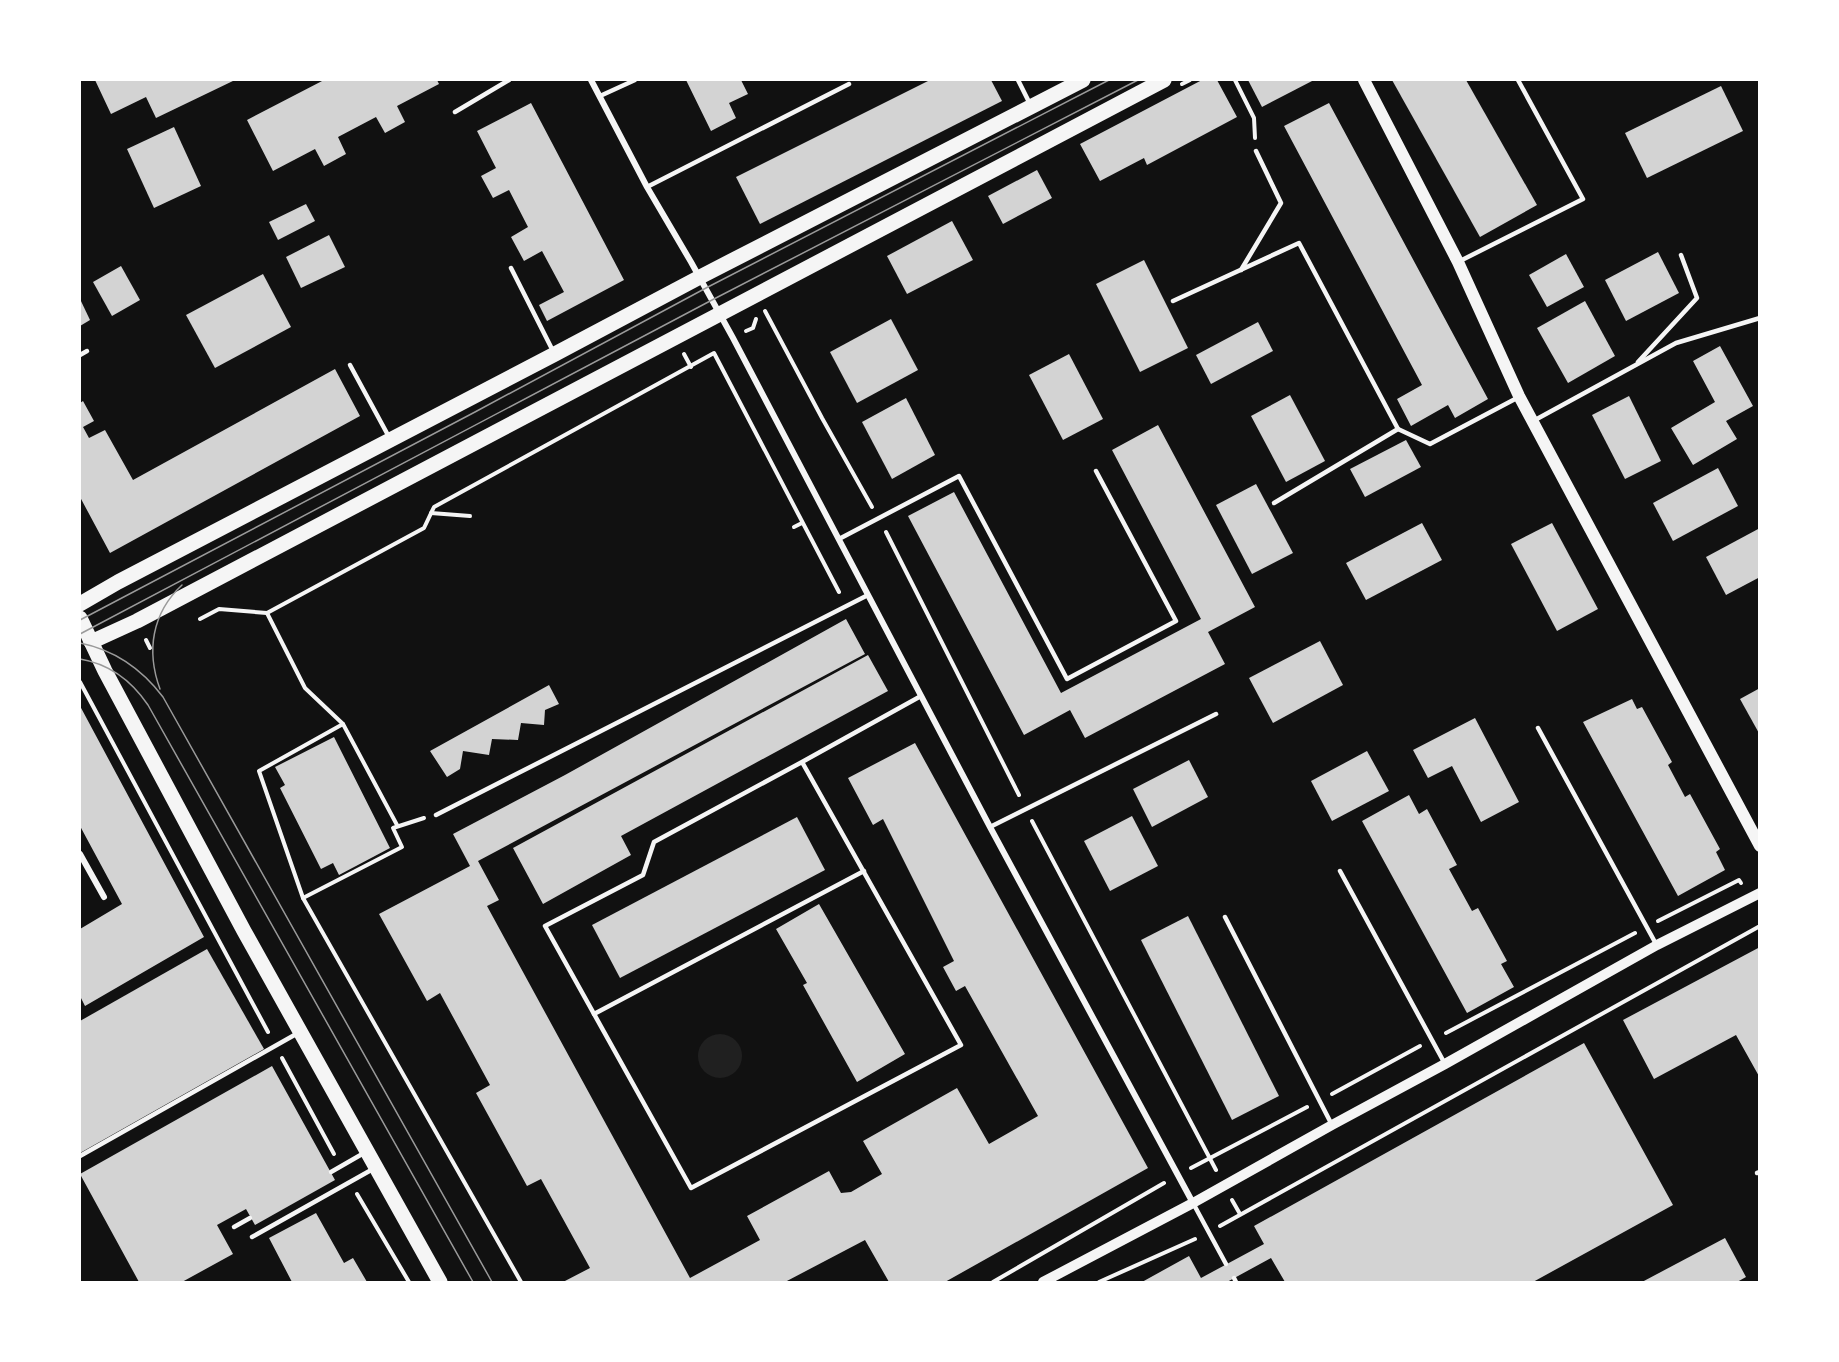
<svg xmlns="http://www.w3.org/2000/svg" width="1839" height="1362" font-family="'Golos Text',sans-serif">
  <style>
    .green { fill: #202020 }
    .building { fill: #d3d3d3 }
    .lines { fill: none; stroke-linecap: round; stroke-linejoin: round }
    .path { stroke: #f5f5f5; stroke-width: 4 }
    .service { stroke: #f5f5f5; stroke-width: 4.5 }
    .minor { stroke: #f5f5f5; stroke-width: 6 }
    .tertiary { stroke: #f5f5f5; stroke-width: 10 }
    .secondary { stroke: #f5f5f5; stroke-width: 12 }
    .primary { stroke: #f5f5f5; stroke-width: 15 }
    .tram { stroke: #9a9a9a; stroke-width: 1.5 }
  </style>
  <rect width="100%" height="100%" fill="#111"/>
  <!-- green -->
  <circle class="green" cx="720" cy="1056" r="22"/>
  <!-- building -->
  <g class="building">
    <polygon points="95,80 235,80 156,118 146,97 111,114"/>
    <polygon points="324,80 437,80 439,84 397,106 405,122 385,133 376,117 338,137 346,154 324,166 315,149 273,171 247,120"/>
    <polygon points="686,80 741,80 748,94 729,103 736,118 711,131"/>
    <polygon points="930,80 991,80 1002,101 760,224 736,177"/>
    <polygon points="1202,80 1217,80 1237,117 1147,165 1144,158 1100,181 1080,144"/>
    <polygon points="1248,80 1314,80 1262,107"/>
    <polygon points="1392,80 1466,80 1537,205 1480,237"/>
    <polygon points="1721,86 1743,131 1647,178 1625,133"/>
    <polygon points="531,103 624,280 547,321 539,305 564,292 542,251 524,261 511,237 528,227 509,190 493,198 481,176 496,168 477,131"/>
    <polygon points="1329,103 1488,399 1455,418 1448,405 1411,426 1397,399 1422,385 1284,126"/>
    <polygon points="174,127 201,186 154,208 127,149"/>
    <polygon points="1037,170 1052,198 1003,224 988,196"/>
    <polygon points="306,204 315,221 278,240 269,222"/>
    <polygon points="952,221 973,260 907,294 887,256"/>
    <polygon points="329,235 345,267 301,288 286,257"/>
    <polygon points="1658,252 1679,293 1626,321 1605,280"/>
    <polygon points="1566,254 1584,287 1547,307 1529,275"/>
    <polygon points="1144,260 1188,348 1140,372 1096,284"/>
    <polygon points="121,266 140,300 112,316 93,282"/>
    <polygon points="263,274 291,327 215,368 186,315"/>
    <polygon points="80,299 90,320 80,326"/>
    <polygon points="1585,301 1615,356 1568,383 1537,328"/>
    <polygon points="891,319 918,370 857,403 830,352"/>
    <polygon points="1258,322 1273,351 1211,384 1196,355"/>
    <polygon points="1720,346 1753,406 1726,421 1737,439 1693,465 1671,428 1715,402 1693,361"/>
    <polygon points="1069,354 1103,419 1063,440 1029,375"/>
    <polygon points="335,369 360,416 110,553 80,497 80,403 83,401 94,421 83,427 89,438 105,430 133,480"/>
    <polygon points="1290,395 1325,461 1286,482 1251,416"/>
    <polygon points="1629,396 1661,461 1625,479 1592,415"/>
    <polygon points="906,398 935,455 892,479 862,422"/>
    <polygon points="1158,425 1255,607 1208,632 1225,664 1085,738 1070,710 1024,735 908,516 954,492 1061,693 1201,619 1112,450"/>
    <polygon points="1406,440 1421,467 1365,497 1350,469"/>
    <polygon points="1718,468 1738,506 1673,541 1653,503"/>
    <polygon points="1256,484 1293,553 1252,574 1216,505"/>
    <polygon points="1422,523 1442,560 1366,600 1346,563"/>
    <polygon points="1552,523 1598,609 1557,631 1511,544"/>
    <polygon points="1760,528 1760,577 1726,595 1706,557"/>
    <polygon points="846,619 865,654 478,861 499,900 487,906 690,1278 760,1240 747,1216 829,1171 841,1193 851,1192 882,1174 863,1141 957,1088 989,1144 1038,1116 965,986 956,991 943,967 954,961 883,819 873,825 848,778 915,743 1148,1168 945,1282 889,1282 865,1240 785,1282 563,1282 590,1268 541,1179 527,1186 476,1093 490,1085 440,993 427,1001 379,914 470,866 453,834 565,775"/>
    <polygon points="1320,641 1343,685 1273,723 1249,678"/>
    <polygon points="868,655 888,691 621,836 631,855 543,904 513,848"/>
    <polygon points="549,685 559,704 545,710 544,725 521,723 518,740 492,739 489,755 463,751 460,769 447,777 430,751"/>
    <polygon points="1760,688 1760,735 1740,699"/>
    <polygon points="1632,699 1637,709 1642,707 1672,762 1668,765 1685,797 1690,794 1720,849 1716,852 1725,870 1678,896 1583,722"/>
    <polygon points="80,706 204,937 85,1006 80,996 80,929 122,904 80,826"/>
    <polygon points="1475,718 1519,802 1481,822 1452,766 1428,778 1413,750"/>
    <polygon points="334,737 390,848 339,875 333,863 321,869 280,788 285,785 275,767"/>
    <polygon points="1367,751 1389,791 1332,821 1311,781"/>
    <polygon points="1189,760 1208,797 1152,827 1133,789"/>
    <polygon points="1409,795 1419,814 1427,809 1457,865 1449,869 1472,911 1478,908 1507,961 1501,964 1514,987 1467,1013 1362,821"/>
    <polygon points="1132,816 1158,866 1110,891 1084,841"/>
    <polygon points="797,817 825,870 620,978 592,925"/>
    <polygon points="819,904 905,1054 857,1082 803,985 807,983 776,929"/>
    <polygon points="1188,916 1279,1096 1232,1120 1141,940"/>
    <polygon points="1760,947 1760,1078 1736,1035 1654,1079 1623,1020"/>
    <polygon points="207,949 264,1049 80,1153 80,1021"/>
    <polygon points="1584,1043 1673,1205 1533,1282 1285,1282 1271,1258 1227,1282 1142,1282 1189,1256 1201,1278 1264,1244 1254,1226"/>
    <polygon points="272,1066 335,1180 255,1225 246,1209 217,1225 233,1254 182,1282 139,1282 80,1174"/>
    <polygon points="316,1213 344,1263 353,1258 367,1282 292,1282 269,1238"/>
    <polygon points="1725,1238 1746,1277 1737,1282 1642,1282"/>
  </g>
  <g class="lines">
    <!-- path -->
    <g class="path">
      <polyline points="1235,80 1254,118 1255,138"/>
      <polyline points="1182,84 1190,80"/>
      <polyline points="765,311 822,418 872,507"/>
      <polyline points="746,331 753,328 756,319"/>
      <polyline points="684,354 691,367"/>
      <polyline points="431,513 470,516"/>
      <polyline points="794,527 802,523"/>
      <polyline points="886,532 1019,795"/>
      <polyline points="267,613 305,688 343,724 397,825"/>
      <polyline points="200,619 219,609 267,613 424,528 434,507 714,353 839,592"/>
      <polyline points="146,640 150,648"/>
      <polyline points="80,682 268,1032"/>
      <polyline points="343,724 259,771 303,898 521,1282"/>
      <polyline points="1032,821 1216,1170"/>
      <polyline points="303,898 402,847 393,828 424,818"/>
      <polyline points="1658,921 1739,880 1741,883"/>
      <polyline points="1446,1033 1635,933"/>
      <polyline points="282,1058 334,1154"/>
      <polyline points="1332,1094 1420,1046"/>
      <polyline points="1191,1168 1307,1107"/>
      <polyline points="357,1194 409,1282"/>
      <polyline points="1232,1200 1240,1214"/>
      <polyline points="1220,1226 1760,926"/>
      <polyline points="993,1282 1164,1183"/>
      <polyline points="1099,1282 1195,1239"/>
    </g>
    <!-- service -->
    <g class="service">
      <polyline points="1018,80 1030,104"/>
      <polyline points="600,96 635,80"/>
      <polyline points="455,112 509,80"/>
      <polyline points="647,187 849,84"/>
      <polyline points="1458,262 1583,199 1518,80"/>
      <polyline points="511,268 553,351"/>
      <polyline points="1241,270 1281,203 1256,151"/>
      <polyline points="1173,301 1299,243 1398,429"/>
      <polyline points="80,355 87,351"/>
      <polyline points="1638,362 1697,298 1681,255"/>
      <polyline points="350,365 389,437"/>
      <polyline points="1535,420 1676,343 1760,318"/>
      <polyline points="1274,503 1398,429 1430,444 1517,398"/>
      <polyline points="839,539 959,476 1067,679 1176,621 1096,471"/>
      <polyline points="1538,728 1656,944"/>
      <polyline points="802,762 654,842 643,875 545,926 691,1188 961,1045 802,762 921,696"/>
      <polyline points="436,815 868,595"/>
      <polyline points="990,827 1216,714"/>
      <polyline points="1340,871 1445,1064"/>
      <polyline points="1225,917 1332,1125"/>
      <polyline points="594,1014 864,871"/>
      <polyline points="80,1156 298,1033"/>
      <polyline points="331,1172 364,1153"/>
      <polyline points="1757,1173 1760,1172"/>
      <polyline points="1193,1203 1226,1264"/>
      <polyline points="234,1227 250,1218"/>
      <polyline points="252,1237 373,1169"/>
      <polyline points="1234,1278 1236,1282"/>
    </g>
    <!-- minor -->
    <g class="minor">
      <polyline points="591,80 647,187 691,262 733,338 990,827 1193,1203"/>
      <polyline points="80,854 104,897"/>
    </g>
    <!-- tertiary -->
    <polyline class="tertiary" points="1043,1282 1193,1203 1332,1125 1445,1064 1657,945 1760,893"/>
    <!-- secondary -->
    <polyline class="secondary" points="1364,80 1458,262 1519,396 1760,846"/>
    <!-- primary -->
    <g class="primary">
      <polyline points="80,604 118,582 555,354 700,277 1083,80"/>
      <polyline points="80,618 105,671 244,931 440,1282"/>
      <polyline points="91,642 137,621 1164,80"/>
    </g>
    <!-- tram -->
    <g class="tram">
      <polyline points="80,620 475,412 706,288 1109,80"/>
      <polyline points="80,634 712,300 1138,80"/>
      <path d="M80,643C115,650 141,668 163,697L492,1282"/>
      <path d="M80,659C110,664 131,680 148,705L473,1282"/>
      <path d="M160,689C146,651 152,613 182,585"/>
    </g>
  </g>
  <!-- border -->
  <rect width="1839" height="1362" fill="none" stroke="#ffffff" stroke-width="162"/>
</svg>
